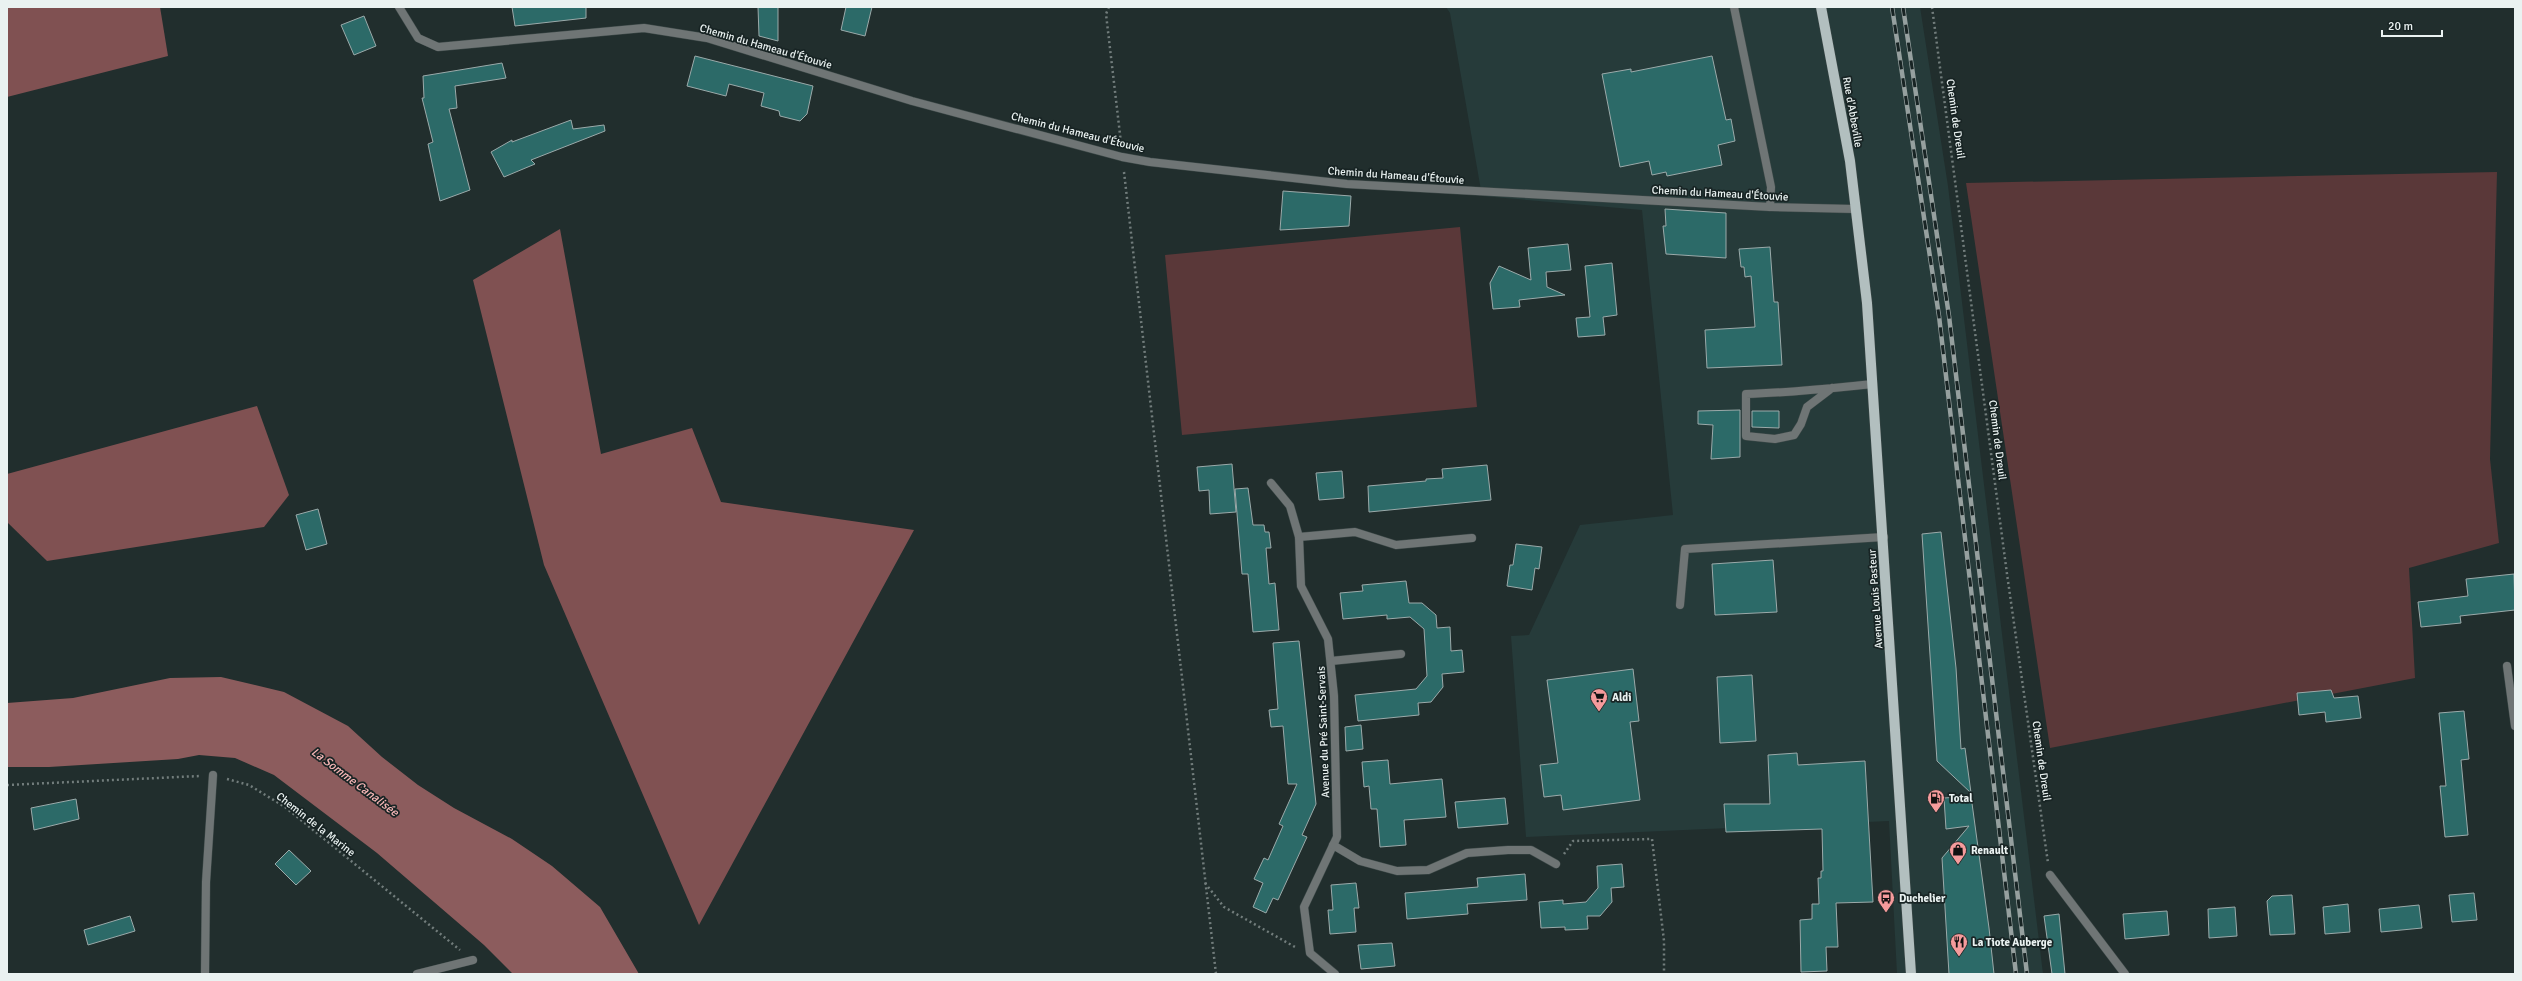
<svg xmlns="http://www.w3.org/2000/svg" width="2522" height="981" font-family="Signika,sans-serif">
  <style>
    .built { fill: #263b3a }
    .green { fill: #5a3839 }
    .forest { fill: #805152 }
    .water { fill: #8c5c5d }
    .building { fill: #2c6a68; stroke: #9baaaa }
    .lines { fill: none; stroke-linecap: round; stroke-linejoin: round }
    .service-casing { stroke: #3d4948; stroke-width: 9 }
    .minor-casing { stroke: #3d4948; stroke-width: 9 }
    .primary-casing { stroke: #3d4948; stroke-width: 11 }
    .path { stroke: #727d7c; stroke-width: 2.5; stroke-dasharray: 2 3; stroke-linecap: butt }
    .service { stroke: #6f7575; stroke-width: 8 }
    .minor { stroke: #6f7575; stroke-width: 8 }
    .primary { stroke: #b2bfbf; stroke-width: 10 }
    .rail-casing { stroke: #96a09f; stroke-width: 4.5 }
    .rail { stroke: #182424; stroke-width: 3; stroke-dasharray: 9; stroke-linecap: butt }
    .labels { text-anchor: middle; stroke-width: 3.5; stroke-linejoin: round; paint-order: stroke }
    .street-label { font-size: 11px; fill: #eaf2f1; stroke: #182424 }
    .poi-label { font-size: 11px; font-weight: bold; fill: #eaf2f1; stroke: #182424; text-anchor: start }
    .water-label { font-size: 12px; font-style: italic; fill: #f7b7b7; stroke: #182424 }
  </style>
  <rect width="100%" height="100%" fill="#212e2d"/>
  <!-- built -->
  <polygon class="built" points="1446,7 1920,7 1948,186 2043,974 1897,974 1889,821 1526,837 1511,636 1529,635 1580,525 1673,515 1642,210 1482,196 1450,13"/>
  <!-- green -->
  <g class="green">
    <polygon points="2497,172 2490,459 2499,543 2409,568 2415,678 2050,748 1966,183"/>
    <polygon points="1460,227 1477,407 1182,435 1165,255"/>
  </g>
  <!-- forest -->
  <g class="forest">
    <polygon points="7,7 160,7 168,56 7,97"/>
    <polygon points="560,229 601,454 692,428 721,502 914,530 699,925 544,565 473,280"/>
    <polygon points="257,406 289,495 264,527 47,561 7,522 7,474"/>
  </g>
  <!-- water -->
  <polygon class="water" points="221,677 284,692 348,726 382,757 418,785 454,808 512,839 552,866 600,907 639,974 513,974 484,945 377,853 274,775 235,758 199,755 178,759 49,767 7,767 7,703 73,698 170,678"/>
  <!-- building -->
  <g class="building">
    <polygon points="512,7 586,7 586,18 515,26"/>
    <polygon points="758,7 778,7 778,41 759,36"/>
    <polygon points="846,7 872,7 865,36 841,30"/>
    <polygon points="364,16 376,46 354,55 341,25"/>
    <polygon points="695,56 813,86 807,114 800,121 780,116 779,111 761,106 764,93 729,84 726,96 687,86"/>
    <polygon points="1712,56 1726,120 1731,119 1735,141 1718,145 1722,165 1667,176 1666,172 1652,175 1649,161 1620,167 1602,74 1631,69 1631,72"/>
    <polygon points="502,63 506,78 455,86 457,108 449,109 470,190 440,201 428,144 433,142 422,98 424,98 423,76"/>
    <polygon points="571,120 573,129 604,125 605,131 531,160 535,164 504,177 491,152 512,140 512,142"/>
    <polygon points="1283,191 1351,196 1349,226 1280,230"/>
    <polygon points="1665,209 1726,213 1726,258 1666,254 1663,226 1666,226"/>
    <polygon points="1568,244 1571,270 1546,272 1547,287 1565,295 1519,300 1520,307 1493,309 1490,283 1499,266 1531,280 1528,248"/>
    <polygon points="1770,247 1774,302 1778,302 1782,365 1707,368 1705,330 1755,327 1751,276 1745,277 1744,267 1741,267 1739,249"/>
    <polygon points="1612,263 1617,315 1603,317 1605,335 1578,337 1576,318 1590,317 1585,266"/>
    <polygon points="1740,410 1740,457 1711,459 1713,425 1698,424 1698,411"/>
    <polygon points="1752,411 1779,411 1779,428 1752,427"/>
    <polygon points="1232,464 1236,512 1210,514 1209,490 1199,491 1197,467"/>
    <polygon points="1487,465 1491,500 1369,512 1368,486 1426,481 1426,479 1443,478 1442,469"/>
    <polygon points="1342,471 1344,498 1319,500 1316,473"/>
    <polygon points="1248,488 1253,525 1264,525 1265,532 1269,532 1271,548 1266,548 1269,584 1275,583 1279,630 1253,632 1248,574 1242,574 1235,489"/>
    <polygon points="318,509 327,544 306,550 296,515"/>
    <polygon points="1941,532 1956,668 1961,749 1965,748 1971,793 1937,761 1922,534"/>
    <polygon points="1516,544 1542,547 1539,569 1535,568 1532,590 1507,586 1510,565 1513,565"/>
    <polygon points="1773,560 1777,612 1715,615 1712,564"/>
    <polygon points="2514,574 2515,610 2460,616 2461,623 2421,627 2418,602 2468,596 2466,579"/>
    <polygon points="1406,581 1409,603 1422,603 1436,615 1437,628 1450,627 1451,651 1462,650 1464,672 1442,674 1443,687 1431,702 1418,703 1419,715 1358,721 1355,695 1416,689 1427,676 1424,629 1410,617 1387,619 1387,615 1343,619 1340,593 1363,591 1362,585"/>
    <polygon points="1299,641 1316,804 1302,835 1307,837 1278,900 1273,898 1266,913 1253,907 1263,883 1254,879 1264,858 1268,860 1283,826 1279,824 1297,784 1288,784 1283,726 1271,727 1269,710 1278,709 1273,643"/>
    <polygon points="1633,669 1639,721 1630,722 1640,800 1563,810 1561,795 1544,797 1540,765 1558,763 1547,680"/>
    <polygon points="1752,675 1756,741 1720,743 1717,677"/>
    <polygon points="2331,690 2334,698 2358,696 2361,718 2326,722 2325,712 2299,715 2297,693"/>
    <polygon points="2464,711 2469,759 2461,760 2468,835 2445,837 2440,786 2446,786 2439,713"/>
    <polygon points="1361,725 1363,749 1346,751 1345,727"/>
    <polygon points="1797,753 1798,765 1865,761 1873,902 1836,903 1838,947 1826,947 1827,971 1801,972 1800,920 1812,919 1812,904 1819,904 1818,878 1821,878 1821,871 1823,871 1822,829 1726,832 1724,804 1770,804 1768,755"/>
    <polygon points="1388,760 1390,784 1442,779 1446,817 1404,820 1406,845 1380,847 1377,809 1371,809 1369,786 1364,787 1362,762"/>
    <polygon points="1971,796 1989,928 1994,974 1949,974 1942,858 1969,826 1946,829 1944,798"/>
    <polygon points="1505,798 1508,824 1458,828 1455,802"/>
    <polygon points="76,799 79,819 34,830 31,808"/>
    <polygon points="289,850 311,871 296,885 275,864"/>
    <polygon points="1622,864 1624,887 1611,888 1612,902 1600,916 1587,916 1588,929 1565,930 1565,927 1541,928 1539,902 1563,900 1563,904 1586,902 1598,888 1597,866"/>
    <polygon points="1525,874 1527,900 1467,904 1468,914 1407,919 1405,893 1478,887 1477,878"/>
    <polygon points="1356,883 1359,908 1354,908 1356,932 1330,934 1328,910 1333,910 1331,885"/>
    <polygon points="2474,893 2477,920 2452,922 2449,895"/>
    <polygon points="2292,895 2295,934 2270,935 2267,901 2272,896"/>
    <polygon points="2348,904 2350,932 2325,934 2323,907"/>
    <polygon points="2419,905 2422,928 2381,932 2379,909"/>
    <polygon points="2235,907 2237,936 2209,938 2208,909"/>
    <polygon points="2167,911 2169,935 2125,939 2123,914"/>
    <polygon points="2059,914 2065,974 2052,974 2044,916"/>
    <polygon points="130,916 135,931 88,945 84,930"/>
    <polygon points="1392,943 1395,966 1361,969 1358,945"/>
  </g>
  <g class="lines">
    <!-- service casing -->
    <g class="service-casing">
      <g id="service">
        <polyline points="1734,7 1771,187 1770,207"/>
        <path d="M1832,388L1807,407L1801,424L1794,435L1775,439L1746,436V394C1789,393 1831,388 1873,384"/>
        <polyline points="1680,605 1685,549 1884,537"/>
        <polyline points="205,974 206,882 213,775"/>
        <polyline points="417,974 473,960"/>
      </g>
    </g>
    <!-- minor casing -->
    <g class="minor-casing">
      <g id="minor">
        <polyline points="399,7 418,38 438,47 644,28 707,38 912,101 1122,157 1150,162 1347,184 1770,207 1855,209"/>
        <polyline points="1271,483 1290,506 1299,537 1301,586 1328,639 1334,696 1337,837 1304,907 1310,953 1335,974"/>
        <polyline points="1299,537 1355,532 1396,545 1472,538"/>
        <polyline points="1331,661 1401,654"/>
        <polyline points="2507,666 2515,726"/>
        <polyline points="1333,845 1360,861 1397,871 1428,870 1467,853 1508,850 1531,850 1556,864"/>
        <polyline points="2050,875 2125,974"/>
      </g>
    </g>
    <!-- primary casing -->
    <g class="primary-casing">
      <polyline id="primary" points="1821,7 1850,161 1867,303 1911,974"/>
    </g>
    <!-- path -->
    <g class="path">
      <polyline points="1109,7 1106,14 1121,143"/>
      <polyline points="1932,7 2007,574 2048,863"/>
      <polyline points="1124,172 1216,974"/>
      <polyline points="227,779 249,785 285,807 460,950"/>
      <polyline points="7,785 200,776"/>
      <polyline points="1564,854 1573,841 1652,839 1664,941 1664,974"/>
      <polyline points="1205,883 1224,907 1295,947"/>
    </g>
    <!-- service -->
    <use href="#service" class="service"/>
    <!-- minor -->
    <use href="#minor" class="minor"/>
    <!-- primary -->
    <use href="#primary" class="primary"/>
    <!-- rail casing -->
    <g class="rail-casing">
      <g id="rail">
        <polyline points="1892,7 1939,316 2016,974"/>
        <polyline points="1903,7 1949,316 2027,974"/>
      </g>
    </g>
    <!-- rail -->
    <use href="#rail" class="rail"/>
  </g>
  <!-- icons -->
  <defs>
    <g id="supermarket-pin" transform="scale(0.9)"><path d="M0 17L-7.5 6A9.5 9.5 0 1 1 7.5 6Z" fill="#f59b9c" stroke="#182424"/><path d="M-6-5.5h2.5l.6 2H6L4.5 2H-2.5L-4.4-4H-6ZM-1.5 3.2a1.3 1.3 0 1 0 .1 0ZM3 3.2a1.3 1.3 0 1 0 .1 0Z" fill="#111"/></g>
    <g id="fuel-pin" transform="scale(0.9)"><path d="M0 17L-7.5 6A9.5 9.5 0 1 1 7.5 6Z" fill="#f59b9c" stroke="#182424"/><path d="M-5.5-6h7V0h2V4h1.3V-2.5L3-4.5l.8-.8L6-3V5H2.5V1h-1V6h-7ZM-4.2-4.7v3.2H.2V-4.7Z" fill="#111"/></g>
    <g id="shop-pin" transform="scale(0.9)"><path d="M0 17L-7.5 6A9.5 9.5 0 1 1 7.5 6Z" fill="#f59b9c" stroke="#182424"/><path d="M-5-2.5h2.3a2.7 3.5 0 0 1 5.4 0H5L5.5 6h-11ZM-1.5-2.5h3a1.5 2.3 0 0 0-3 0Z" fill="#111"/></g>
    <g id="bus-pin" transform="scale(0.9)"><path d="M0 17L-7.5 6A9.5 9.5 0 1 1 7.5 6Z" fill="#f59b9c" stroke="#182424"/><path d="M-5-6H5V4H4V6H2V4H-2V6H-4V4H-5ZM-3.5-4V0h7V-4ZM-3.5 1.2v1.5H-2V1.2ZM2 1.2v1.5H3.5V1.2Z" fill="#111"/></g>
    <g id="restaurant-pin" transform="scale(0.9)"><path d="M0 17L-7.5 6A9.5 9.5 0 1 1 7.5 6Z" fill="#f59b9c" stroke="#182424"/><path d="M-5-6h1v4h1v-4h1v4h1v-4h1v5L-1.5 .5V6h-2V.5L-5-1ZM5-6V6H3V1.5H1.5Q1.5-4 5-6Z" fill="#111"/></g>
  </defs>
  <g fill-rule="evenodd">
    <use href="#supermarket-pin" x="1599" y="697"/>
    <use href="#fuel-pin" x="1936" y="798"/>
    <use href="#shop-pin" x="1958" y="850"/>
    <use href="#bus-pin" x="1886" y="898"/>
    <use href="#restaurant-pin" x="1959" y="942"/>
  </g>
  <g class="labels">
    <!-- street labels -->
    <g class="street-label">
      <text transform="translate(766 46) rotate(16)" y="4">Chemin du Hameau d'Étouvie</text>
      <text transform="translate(1853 112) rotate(80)" y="4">Rue d'Abbeville</text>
      <text transform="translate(1956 119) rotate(82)" y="4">Chemin de Dreuil</text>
      <text transform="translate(1078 132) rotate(14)" y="4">Chemin du Hameau d'Étouvie</text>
      <text transform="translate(1396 175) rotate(4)" y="4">Chemin du Hameau d'Étouvie</text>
      <text transform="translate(1720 193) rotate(3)" y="4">Chemin du Hameau d'Étouvie</text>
      <text transform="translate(1998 440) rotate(83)" y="4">Chemin de Dreuil</text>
      <text transform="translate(1875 599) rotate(-94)" y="4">Avenue Louis Pasteur</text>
      <text transform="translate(1323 732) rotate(-92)" y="4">Avenue du Pré Saint-Servais</text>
      <text transform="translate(2042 761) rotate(82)" y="4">Chemin de Dreuil</text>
      <text transform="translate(316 824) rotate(38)" y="4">Chemin de la Marine</text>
    </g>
    <!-- poi labels -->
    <g class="poi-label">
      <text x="1612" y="701">Aldi</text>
      <text x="1949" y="802">Total</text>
      <text x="1971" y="854">Renault</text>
      <text x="1899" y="902">Duchelier</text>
      <text x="1972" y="946">La Tiote Auberge</text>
    </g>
    <!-- water labels -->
    <g class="water-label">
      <text transform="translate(355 782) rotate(37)" y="4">La Somme Canalisée</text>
    </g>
  </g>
  <!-- border -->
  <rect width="2522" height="981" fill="none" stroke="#eaf2f1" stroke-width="16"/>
  <!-- scale -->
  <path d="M2382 30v6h60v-6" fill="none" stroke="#eaf2f1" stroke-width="2"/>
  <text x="2388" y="30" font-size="12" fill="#eaf2f1" stroke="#182424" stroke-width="3" paint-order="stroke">20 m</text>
</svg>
